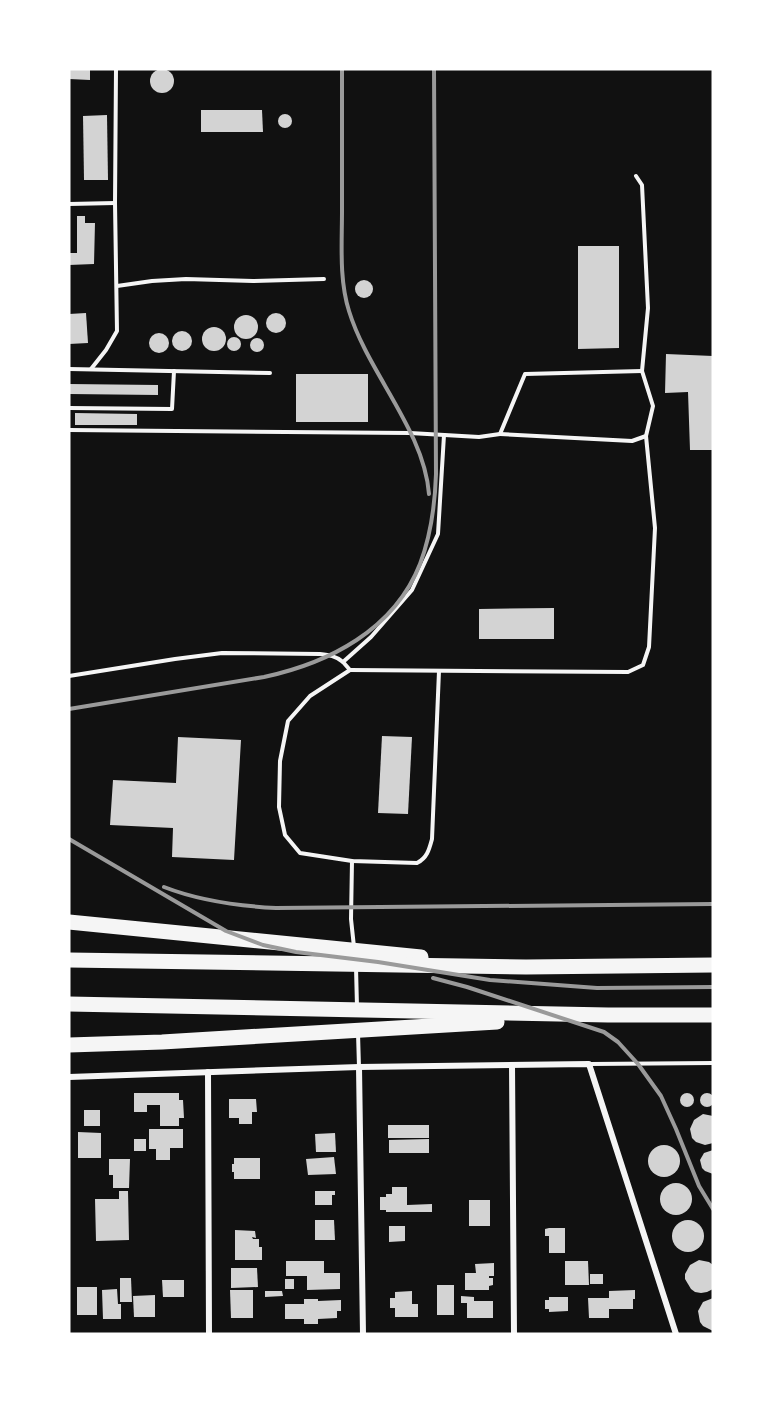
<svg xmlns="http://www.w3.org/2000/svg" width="782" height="1403" font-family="'Source Serif 4',serif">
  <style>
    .building { fill: #d3d3d3 }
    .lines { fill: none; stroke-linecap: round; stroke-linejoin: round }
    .service { stroke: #f5f5f5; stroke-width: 4 }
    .minor { stroke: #f5f5f5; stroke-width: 6 }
    .motorway { stroke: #f5f5f5; stroke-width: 15 }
    .rail { stroke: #9a9a9a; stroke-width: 4 }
  </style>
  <rect width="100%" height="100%" fill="#111"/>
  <!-- building -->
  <g class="building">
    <circle cx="162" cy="81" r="12"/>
    <polygon points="69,69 90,69 90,80 69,79"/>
    <polygon points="201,110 262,110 263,132 201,132"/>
    <circle cx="285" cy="121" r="7"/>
    <polygon points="107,115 108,180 84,180 83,116"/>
    <polygon points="77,216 85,216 85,223 95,223 94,264 69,265 69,253 77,253"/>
    <polygon points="578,246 619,246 619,348 578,349"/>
    <circle cx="364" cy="289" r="9"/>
    <circle cx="276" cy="323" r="10"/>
    <polygon points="86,313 88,343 69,344 69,314"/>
    <circle cx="246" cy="327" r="12"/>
    <circle cx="214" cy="339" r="12"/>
    <circle cx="182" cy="341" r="10"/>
    <circle cx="159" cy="343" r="10"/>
    <circle cx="234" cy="344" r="7"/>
    <circle cx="257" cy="345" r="7"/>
    <polygon points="666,354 713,356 713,450 690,450 688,392 665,393"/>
    <rect x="296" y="374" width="72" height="48"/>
    <polygon points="69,384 158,385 158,395 69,394"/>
    <polygon points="75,413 137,414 137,425 75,425"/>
    <polygon points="554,608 554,639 479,639 479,609"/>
    <polygon points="382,736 412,737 408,814 378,813"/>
    <polygon points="178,737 241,740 234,860 172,857 173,828 110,825 113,780 176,783"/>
    <circle cx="687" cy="1100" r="7"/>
    <circle cx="707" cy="1100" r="7"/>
    <polygon points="134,1093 179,1093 179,1100 183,1100 184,1118 179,1118 179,1126 160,1126 160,1105 147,1105 147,1112 134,1112"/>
    <polygon points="229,1099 256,1099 257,1112 252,1112 252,1124 239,1124 239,1118 229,1118"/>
    <rect x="84" y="1110" width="16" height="16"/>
    <polygon points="703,1114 713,1116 713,1143 705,1145 696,1142 692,1138 690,1129 694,1120"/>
    <rect x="388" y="1125" width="41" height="13"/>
    <polygon points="149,1129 183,1129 183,1148 170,1148 170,1160 156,1160 156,1149 149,1149"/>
    <polygon points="78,1132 101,1133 101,1158 78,1158"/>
    <polygon points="335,1133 336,1152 316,1152 315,1134"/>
    <rect x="134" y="1139" width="12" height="12"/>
    <polygon points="429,1139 429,1153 389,1153 389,1140"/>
    <circle cx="664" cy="1161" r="16"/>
    <polygon points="713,1150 713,1174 705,1171 702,1168 700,1160 704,1153"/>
    <polygon points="334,1157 336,1174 308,1175 306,1159"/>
    <polygon points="234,1158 260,1158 260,1179 234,1179 234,1172 232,1172 232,1164 234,1164"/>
    <polygon points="109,1159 130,1159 129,1188 113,1188 113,1175 109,1175"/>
    <circle cx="676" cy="1199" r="16"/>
    <polygon points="392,1187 407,1187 407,1205 432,1204 432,1212 386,1212 386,1210 380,1210 380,1197 386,1197 386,1194 392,1194"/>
    <polygon points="119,1191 128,1191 129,1240 96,1241 95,1199 119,1199"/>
    <polygon points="315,1191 335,1191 335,1195 332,1195 332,1205 315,1205"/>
    <rect x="469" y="1200" width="21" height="26"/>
    <circle cx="688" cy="1236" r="16"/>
    <polygon points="315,1220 334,1220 335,1240 315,1240"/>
    <polygon points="389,1226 405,1226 405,1241 389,1242"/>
    <polygon points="549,1228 565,1228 565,1253 549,1253 549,1236 545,1236 545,1229"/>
    <polygon points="235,1230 255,1231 256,1238 252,1237 253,1239 259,1239 259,1247 262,1247 262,1260 235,1260"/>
    <polygon points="699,1260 709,1262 713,1265 713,1289 707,1292 701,1293 695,1292 691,1289 685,1279 685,1274 690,1265"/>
    <polygon points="286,1261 324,1261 324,1273 340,1273 340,1289 307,1290 307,1276 286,1276"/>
    <polygon points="565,1261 588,1261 589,1285 565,1285"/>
    <polygon points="494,1263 494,1276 489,1276 489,1278 493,1278 493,1285 489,1286 489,1290 465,1290 465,1273 476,1273 475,1264"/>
    <polygon points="231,1268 257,1268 258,1287 231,1288"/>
    <rect x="590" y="1274" width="13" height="10"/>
    <polygon points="120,1278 131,1278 132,1302 120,1302"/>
    <rect x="285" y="1279" width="9" height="10"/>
    <polygon points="162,1280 184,1280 184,1297 163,1297"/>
    <rect x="437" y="1285" width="17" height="30"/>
    <rect x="77" y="1287" width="20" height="28"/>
    <polygon points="117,1289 118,1304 121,1304 121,1319 103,1319 102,1290"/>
    <polygon points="230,1290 253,1290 253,1318 231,1318"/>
    <polygon points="635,1290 635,1299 633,1299 633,1309 609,1309 609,1318 589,1318 588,1298 609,1298 609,1291"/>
    <polygon points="265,1291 282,1291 283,1296 265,1297"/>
    <polygon points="412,1291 412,1304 418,1304 418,1317 395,1317 395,1308 390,1308 390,1298 395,1298 395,1292"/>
    <polygon points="155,1295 155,1317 134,1317 133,1296"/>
    <polygon points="461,1296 474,1297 474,1301 493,1301 493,1318 467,1318 467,1303 461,1303"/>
    <polygon points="549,1297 568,1297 568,1311 549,1312 549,1309 545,1309 545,1300 549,1300"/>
    <polygon points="713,1298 713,1331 703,1326 700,1322 698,1311 703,1302"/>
    <polygon points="304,1299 318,1299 318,1301 341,1300 341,1311 337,1311 337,1318 318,1319 318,1324 304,1324 304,1319 285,1319 285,1304 304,1304"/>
  </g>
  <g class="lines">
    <!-- service -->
    <g class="service">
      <polyline points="69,204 115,203"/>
      <polyline points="117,286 152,281 186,279 253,281 324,279"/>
      <polyline points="69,369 270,373"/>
      <polyline points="91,369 106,350 117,331 115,203 116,69"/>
      <polyline points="69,408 172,409 174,371"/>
      <polyline points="69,430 410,433 479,437 500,434 525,374 642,371"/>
      <polyline points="500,434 632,441 646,436 653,406 642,371 648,308 642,185 636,176"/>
      <path d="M343,662L350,670L310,696L288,721L280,761L279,807L285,835L300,853L352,861L417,863C427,858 429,850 432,839L439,671"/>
      <polyline points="350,670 628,672 643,665 649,647 655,528 646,436"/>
      <path d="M69,676L175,659L222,653L320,654C329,655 336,656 343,662L371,637L412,590L438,534L444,435"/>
      <polyline points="352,861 351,919 354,947"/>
      <polyline points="356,967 357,1007"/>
      <polyline points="358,1033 359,1067"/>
      <polyline points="590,1064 713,1063"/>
    </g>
    <!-- minor -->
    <g class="minor">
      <polyline points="512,1065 514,1334"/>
      <polyline points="359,1067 363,1334"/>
      <polyline points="208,1072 209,1334"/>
      <polyline points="69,1077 359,1067 589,1064 676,1334"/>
    </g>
    <!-- motorway -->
    <g class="motorway">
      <polyline points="69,922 421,957"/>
      <polyline points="69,960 526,967 713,965"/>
      <polyline points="69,1004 608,1015 713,1015"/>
      <polyline points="69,1045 162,1042 497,1022"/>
    </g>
    <!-- rail -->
    <g class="rail">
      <path d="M342,70C342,117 342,164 342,211C342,244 339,279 349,311C368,373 424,430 429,494"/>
      <path d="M69,709L264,677C329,663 394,630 420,564C431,535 435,505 436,474L434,69"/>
      <polyline points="69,839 226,931 263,945 296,952 378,962 490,980 597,988 713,987"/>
      <path d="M164,887C200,901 238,906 276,908L713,904"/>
      <polyline points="433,978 467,987 604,1032 618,1042 638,1064 661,1096 676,1129 699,1186 713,1209"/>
    </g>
  </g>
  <!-- border -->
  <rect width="782" height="1403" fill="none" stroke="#ffffff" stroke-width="141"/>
</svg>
